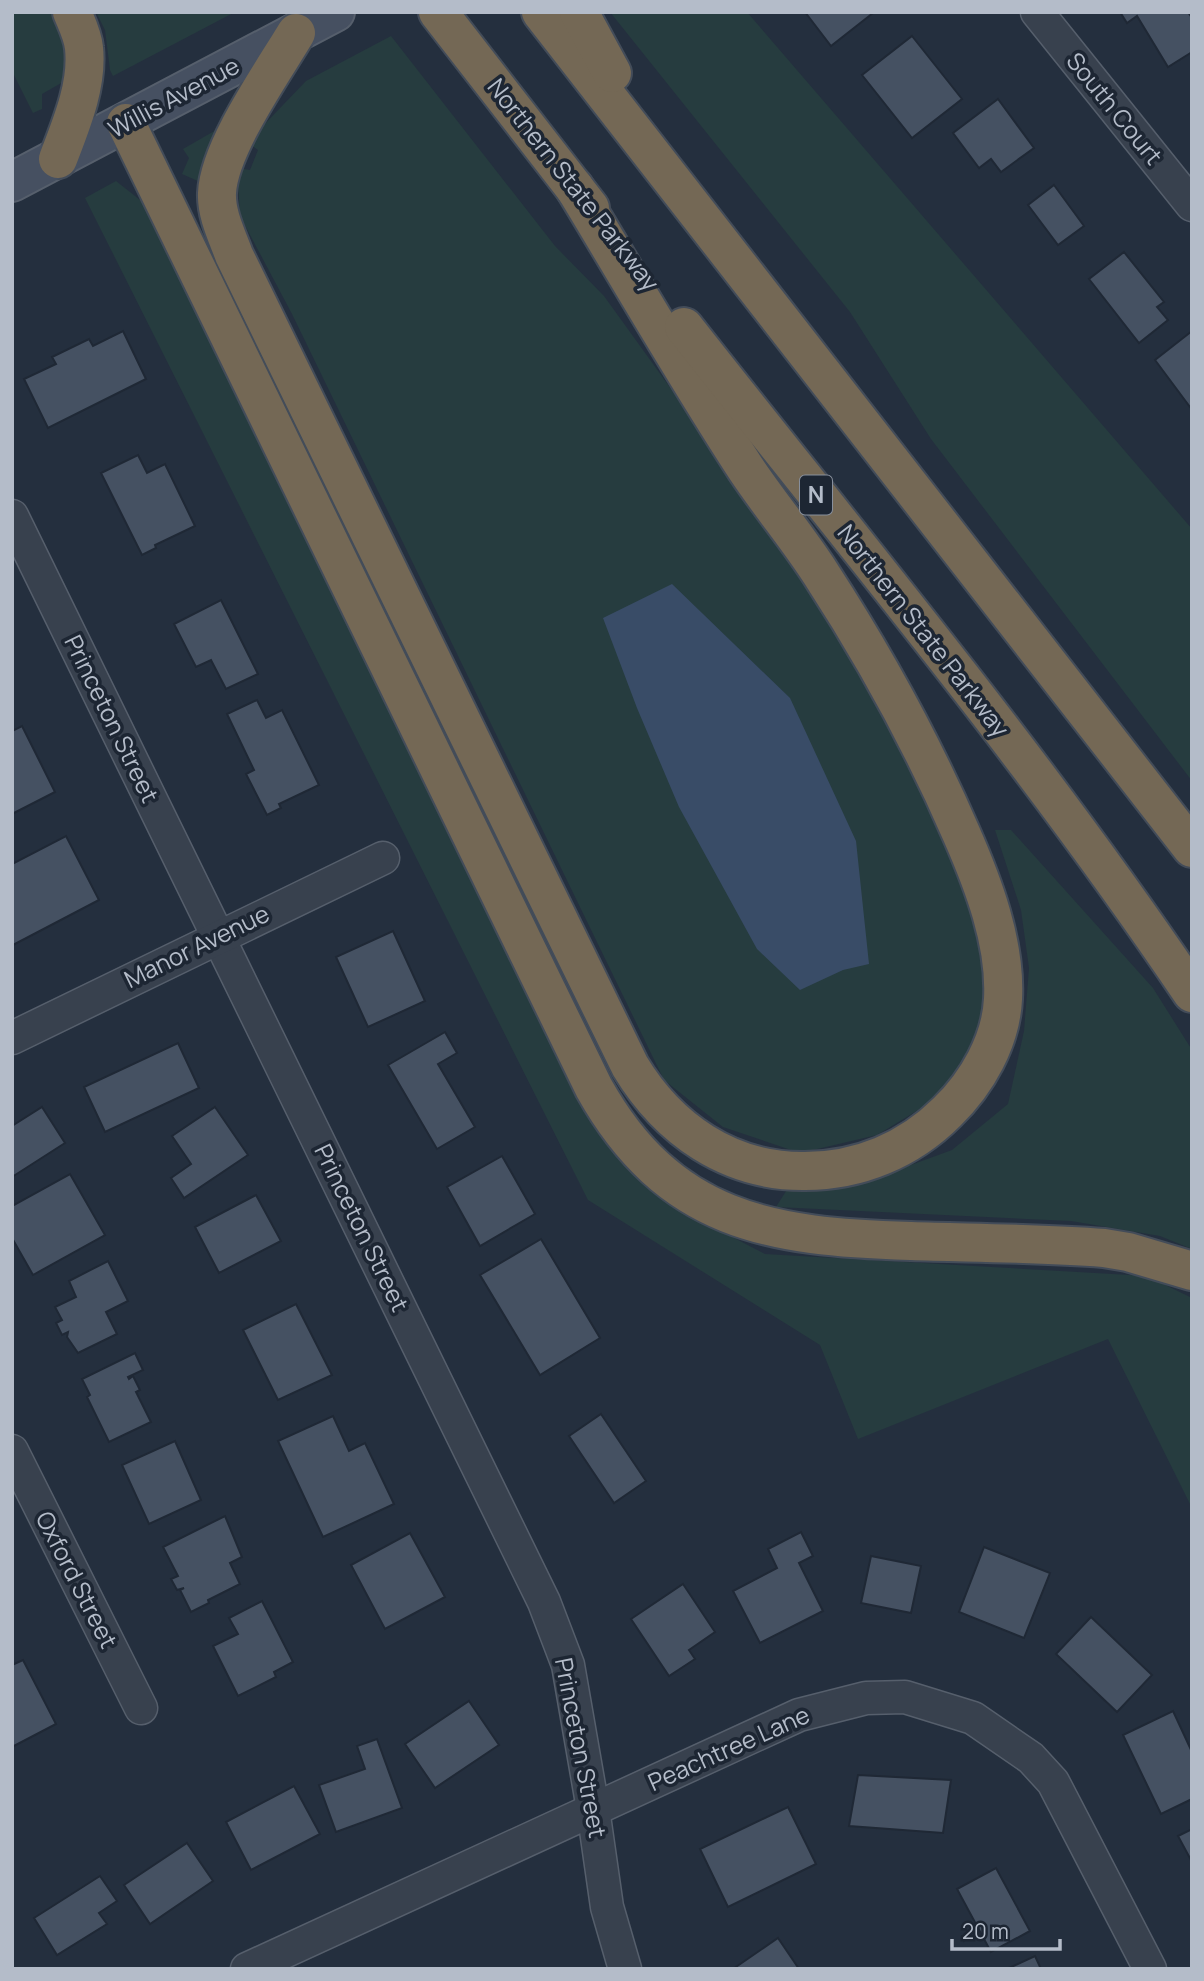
<svg xmlns="http://www.w3.org/2000/svg" width="1204" height="1981" font-family="Manrope,sans-serif">
  <style>
    .green { fill: #263c3f }
    .water { fill: #394c67 }
    .building { fill: #455162; stroke: #1f2835; stroke-width: 2 }
    .lines { fill: none; stroke-linecap: round; stroke-linejoin: round }
    .minor-casing { stroke: #565f6c; stroke-width: 35 }
    .secondary-casing { stroke: #565f6c; stroke-width: 42 }
    .motorway-casing { stroke: #434c59; stroke-width: 42 }
    .minor { stroke: #38414e; stroke-width: 32 }
    .secondary { stroke: #465061; stroke-width: 38 }
    .motorway { stroke: #746855; stroke-width: 38 }
    .labels { text-anchor: middle; stroke-width: 7; stroke-linejoin: round; paint-order: stroke }
    .shield { fill: #1d2633; stroke: #878f9c; stroke-width: 2 }
    .shield-label { font-size: 23px; font-weight: bold; fill: #b4bcc9 }
    .street-label { font-size: 24px; fill: #b4bcc9; stroke: #1d2633 }
  </style>
  <rect width="100%" height="100%" fill="#242f3e"/>
  <!-- green -->
  <g class="green">
    <polygon points="12,12 56,12 70,62 63,82 42,94 42,109 33,113 12,71"/>
    <polygon points="96,12 235,12 113,76 110,70 105,30"/>
    <polygon points="610,12 747,12 1192,529 1192,781 931,439 850,312"/>
    <polygon points="391,36 555,246 604,296 827,605 965,869 991,974 972,1053 938,1098 877,1135 800,1153 723,1127 664,1080 292,314 240,216 237,168 250,170 258,150 251,145 258,131 306,81"/>
    <polygon points="230,122 207,185 182,174 189,158 183,149"/>
    <polygon points="116,181 149,207 601,1130 671,1205 765,1254 1147,1276 1192,1298 1192,1508 1108,1339 858,1439 820,1345 588,1200 85,198"/>
    <polygon points="995,830 1011,830 1153,988 1192,1050 1192,1249 1160,1236 1071,1221 776,1207 788,1188 867,1181 952,1150 1008,1104 1024,1031 1029,968 1021,910"/>
  </g>
  <!-- water -->
  <polygon class="water" points="672,584 790,698 856,841 869,964 843,970 800,990 757,949 679,807 637,708 603,618"/>
  <!-- building -->
  <g class="building">
    <polygon points="805,12 873,12 873,13 831,46"/>
    <polygon points="1120,12 1188,12 1192,18 1192,52 1168,67 1137,16 1127,23"/>
    <polygon points="912,36 962,99 912,138 862,75"/>
    <polygon points="998,99 1034,148 1001,172 991,159 979,168 953,133"/>
    <polygon points="1054,185 1084,226 1058,245 1028,205"/>
    <polygon points="1124,252 1164,302 1157,307 1168,320 1139,343 1089,279"/>
    <polygon points="123,331 146,379 48,428 24,379 56,364 52,357 89,339 93,346"/>
    <polygon points="1192,331 1192,405 1190,407 1155,360"/>
    <polygon points="138,455 147,473 165,464 195,526 155,545 156,548 142,555 101,473"/>
    <polygon points="221,600 258,674 226,689 211,660 196,667 174,624"/>
    <polygon points="257,700 266,718 282,710 319,785 279,804 281,808 267,815 246,774 254,770 227,714"/>
    <polygon points="22,726 55,792 12,814 12,731"/>
    <polygon points="66,836 99,900 13,945 12,864"/>
    <polygon points="393,931 425,1001 368,1027 336,957"/>
    <polygon points="445,1032 457,1053 438,1064 475,1127 437,1149 388,1065"/>
    <polygon points="178,1043 199,1088 105,1132 84,1087"/>
    <polygon points="42,1107 65,1143 12,1177 12,1126"/>
    <polygon points="215,1107 248,1155 184,1198 171,1178 191,1164 172,1136"/>
    <polygon points="502,1156 535,1214 480,1246 447,1187"/>
    <polygon points="70,1174 105,1235 33,1275 12,1238 12,1206"/>
    <polygon points="256,1195 281,1241 219,1273 195,1227"/>
    <polygon points="541,1239 600,1338 540,1375 480,1275"/>
    <polygon points="108,1261 128,1301 106,1312 117,1334 78,1353 67,1337 68,1332 62,1335 56,1323 62,1320 55,1307 76,1297 69,1281"/>
    <polygon points="296,1304 332,1375 278,1400 243,1330"/>
    <polygon points="135,1353 143,1370 128,1377 129,1379 133,1376 140,1390 136,1392 151,1422 109,1442 87,1397 90,1395 82,1379"/>
    <polygon points="601,1414 646,1481 614,1503 569,1436"/>
    <polygon points="333,1416 349,1451 365,1443 394,1504 323,1537 278,1441"/>
    <polygon points="175,1441 201,1500 149,1524 122,1465"/>
    <polygon points="225,1516 242,1557 230,1563 240,1584 208,1600 209,1603 191,1612 180,1590 184,1588 177,1590 171,1579 178,1576 163,1547"/>
    <polygon points="801,1532 813,1556 799,1563 823,1611 760,1643 733,1591 777,1568 768,1549"/>
    <polygon points="410,1533 445,1597 385,1629 351,1565"/>
    <polygon points="984,1547 1050,1573 1024,1638 959,1612"/>
    <polygon points="871,1556 921,1566 911,1613 861,1603"/>
    <polygon points="683,1584 715,1632 689,1650 695,1659 669,1676 631,1619"/>
    <polygon points="262,1601 293,1662 274,1672 276,1677 238,1696 213,1646 238,1634 229,1618"/>
    <polygon points="1091,1617 1152,1675 1117,1712 1056,1654"/>
    <polygon points="23,1660 56,1724 12,1747 12,1665"/>
    <polygon points="469,1701 499,1745 435,1788 405,1744"/>
    <polygon points="1173,1711 1192,1752 1192,1799 1161,1814 1123,1735"/>
    <polygon points="377,1739 402,1808 336,1832 319,1785 365,1769 357,1746"/>
    <polygon points="858,1775 951,1780 943,1833 849,1826"/>
    <polygon points="294,1786 320,1834 251,1870 226,1822"/>
    <polygon points="788,1807 816,1864 728,1907 700,1849"/>
    <polygon points="1192,1829 1192,1862 1178,1836"/>
    <polygon points="187,1843 213,1881 150,1924 124,1885"/>
    <polygon points="996,1868 1030,1931 991,1952 957,1889"/>
    <polygon points="100,1876 117,1901 99,1913 107,1924 57,1955 34,1918"/>
    <polygon points="778,1938 799,1969 733,1969"/>
    <polygon points="1035,1956 1041,1969 1007,1969"/>
  </g>
  <g class="lines">
    <!-- minor casing -->
    <g class="minor-casing">
      <g id="minor">
        <polyline points="1037,12 1192,205"/>
        <polyline points="12,516 544,1602 568,1665 593,1809 607,1907 625,1969"/>
        <polyline points="12,1038 383,858"/>
        <polyline points="12,1451 141,1708"/>
        <polyline points="247,1969 799,1715 866,1698 905,1697 973,1718 1031,1758 1053,1782 1150,1969"/>
      </g>
    </g>
    <!-- secondary casing -->
    <g class="secondary-casing">
      <polyline id="secondary" points="12,182 335,12"/>
    </g>
    <!-- motorway casing -->
    <g class="motorway-casing">
      <g id="motorway">
        <polyline points="438,12 590,208"/>
        <polyline points="541,12 1192,848"/>
        <polyline points="579,12 612,73"/>
        <path d="M296,33C272,73 219,148 217,193C216,214 227,236 234,255L630,1066C668,1129 729,1172 805,1171C859,1171 909,1150 947,1112C977,1083 1001,1041 1003,999C1006,943 983,883 961,833C922,743 875,657 821,574C798,538 770,505 746,469C686,377 631,281 574,187"/>
        <path d="M126,123L594,1088C669,1222 770,1237 911,1241C975,1243 1040,1243 1104,1248L1128,1252L1192,1271"/>
        <path d="M58,159C71,125 88,85 84,48C83,36 77,24 72,12"/>
        <path d="M684,327C856,546 1036,761 1192,993"/>
      </g>
    </g>
    <!-- minor -->
    <use href="#minor" class="minor"/>
    <!-- secondary -->
    <use href="#secondary" class="secondary"/>
    <!-- motorway -->
    <use href="#motorway" class="motorway"/>
  </g>
  <g class="labels">
    <!-- shield labels -->
    <rect class="shield" x="800" y="475.5" width="32" height="39" rx="5"/>
    <g class="shield-label">
      <text x="816" y="503">N</text>
    </g>
    <!-- street labels -->
    <g class="street-label">
      <text transform="translate(174 98) rotate(-28)" y="8">Willis Avenue</text>
      <text transform="translate(1114 109) rotate(51)" y="8">South Court</text>
      <text transform="translate(573 185) rotate(52)" y="8">Northern State Parkway</text>
      <text transform="translate(923 631) rotate(52)" y="8">Northern State Parkway</text>
      <text transform="translate(111 719) rotate(64)" y="8">Princeton Street</text>
      <text transform="translate(197 947) rotate(-26)" y="8">Manor Avenue</text>
      <text transform="translate(361 1228) rotate(64)" y="8">Princeton Street</text>
      <text transform="translate(76 1580) rotate(63)" y="8">Oxford Street</text>
      <text transform="translate(580 1748) rotate(79)" y="8">Princeton Street</text>
      <text transform="translate(729 1749) rotate(-24)" y="8">Peachtree Lane</text>
    </g>
  </g>
  <!-- border -->
  <rect width="1204" height="1981" fill="none" stroke="#b4bcc9" stroke-width="28"/>
  <!-- scale -->
  <path d="M952 1939v10h108v-10" fill="none" stroke="#b4bcc9" stroke-width="3.5"/>
  <text x="962" y="1939" font-size="21" fill="#b4bcc9" stroke="#1d2633" stroke-width="5" paint-order="stroke">20 m</text>
</svg>
